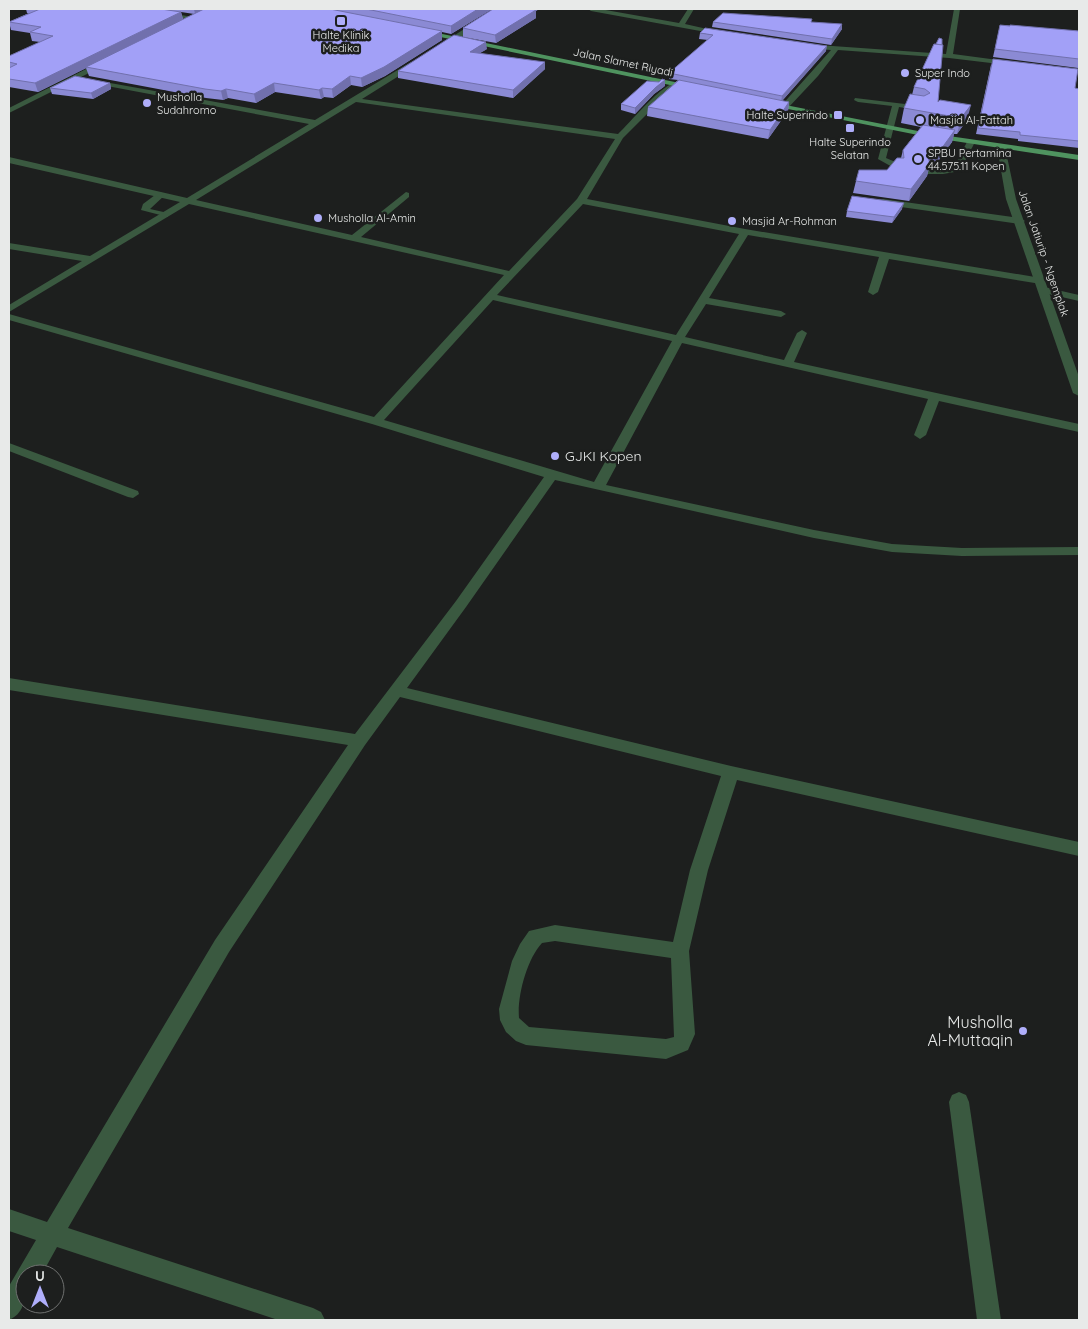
<svg xmlns="http://www.w3.org/2000/svg" width="1088" height="1329" font-family="Quicksand,sans-serif">
  <style>
    .lines { fill: none; stroke-linecap: round; stroke-linejoin: round }
    .service { fill: #3a5940; fill-rule: evenodd }
    .minor { fill: #3a5940; fill-rule: evenodd }
    .tertiary { fill: #3a5940; fill-rule: evenodd }
    .primary { fill: #4f935f; fill-rule: evenodd }
    .wall { fill: #8b8ad4; fill-rule: evenodd }
    .shaded-wall { fill: #7170ad }
    .building { fill: #a2a0f7; stroke: #7170ad }
    .poi-dot { fill: #afaefa; stroke: #1d1f1e; stroke-width: 2 }
    .labels { text-anchor: middle; stroke-width: 5; stroke-linejoin: round; paint-order: stroke }
    .far-poi-label { font-size: 11px; fill: #e8eae9; stroke: #1d1f1e; text-anchor: start }
    .far-street-label { font-size: 11px; fill: #e8eae9; stroke: #1d1f1e }
    .poi-label { font-size: 14px; fill: #e8eae9; stroke: #1d1f1e; text-anchor: start }
    .near-poi-label { font-size: 16px; fill: #e8eae9; stroke: #1d1f1e; text-anchor: end }
  </style>
  <rect width="100%" height="100%" fill="#1d1f1e"/>
  <g class="lines">
    <!-- service -->
    <g class="service">
      <polygon points="855,98 905,104 909,106 905,108 899,107 886,158 900,164 900,168 894,168 878,159 892,106 858,102 854,100"/>
      <polygon points="968,140 975,142 960,171 943,174 927,174 927,170 930,170 954,167"/>
      <polygon points="159,192 166,194 150,209 168,213 168,217 141,210 143,204"/>
    </g>
    <!-- minor -->
    <g class="minor">
      <polygon points="134,9 148,9 198,18 195,20 137,11"/>
      <polygon points="495,9 502,9 445,48 438,46"/>
      <polygon points="588,9 600,9 679,23 688,9 694,9 685,24 725,33 722,35 591,11"/>
      <polygon points="954,9 960,9 953,54 1013,62 1016,62 1016,66 949,58 838,50 818,76 787,109 780,107 831,50 807,48 803,46 804,44 946,54"/>
      <path d="M411,62L418,64L362,99L618,134C629,124 664,81 678,82V86L660,101L623,138L587,199L745,229L1041,278L1046,281L1041,284L889,259L878,292L873,295L868,292L879,257L748,235L709,298L781,311L786,314L781,317L706,304L685,337L784,360L797,333L802,330L807,333L794,362L1079,424V432L939,401L926,435L920,439L914,435L928,399L682,343L606,485L814,530L892,544L962,548L1079,547V555L962,556L892,552L814,538L555,480L466,607L407,688L731,766L1079,842V856L737,780L708,870L689,951L695,1034L688,1050L666,1059L526,1045L516,1041L506,1032L500,1020L499,1009L512,961L520,944L529,931L555,925L673,942L690,870L721,776L400,697L365,745L229,952L68,1228L313,1308L321,1312L325,1320H278L57,1247L42,1274H25C25,1292 28,1312 9,1320V1286L36,1240L9,1231V1209L47,1222L215,940L348,745L9,690V678L355,734L456,601L544,477L372,424L9,320V314L374,417L504,275L189,204L9,312V305L82,261L9,249V243L90,256L180,202L9,163V157L187,198L309,124L91,83L87,81L88,79L315,120ZM356,102L615,139L577,199L509,271L361,237L409,197V193L406,192L352,235L196,200ZM583,204L739,234L676,335L497,295ZM493,300L672,341L594,482L384,420ZM555,941L671,958L674,1037L666,1039L529,1027L519,1018C517,996 527,959 542,943Z"/>
      <polygon points="98,63 105,65 9,113 9,108"/>
      <polygon points="883,199 1020,218 1025,221 1020,224 880,204 880,200"/>
      <polygon points="1044,287 1079,295 1079,301 1040,292 1040,288"/>
      <polygon points="9,443 138,491 139,494 133,498 128,497 9,451"/>
      <polygon points="959,1092 966,1095 969,1102 1001,1320 977,1320 949,1102 952,1095"/>
    </g>
    <!-- tertiary -->
    <polygon class="tertiary" points="1001,144 1005,147 1016,199 1079,377 1079,396 1073,393 1006,199 997,147"/>
    <!-- primary -->
    <g class="primary">
      <polygon points="423,30 694,86 698,88 694,90 421,33 420,32"/>
      <polygon points="765,101 928,133 1079,155 1079,160 928,137 768,105 765,105"/>
    </g>
  </g>
  <!-- wall -->
  <g class="wall">
    <path d="M26,9H492L451,34L442,32V40L385,76L362,87L351,85L333,98L324,97L321,99L275,92L256,103L228,98L223,100L206,98L89,76L86,68L38,92L9,87V56L40,42L32,41L30,33L11,30L9,22L29,13H27ZM181,12L194,14L183,19Z"/>
    <polygon points="493,9 539,9 536,11 536,18 496,43 463,37 463,28"/>
    <polygon points="713,22 811,22 842,29 831,45 712,27"/>
    <polygon points="1000,25 1079,31 1079,64 1078,68 993,57"/>
    <polygon points="700,33 826,51 782,101 789,102 788,111 768,139 647,116 648,107 678,80 669,79 669,73 708,40 699,39"/>
    <polygon points="934,44 938,102 967,120 957,134 954,134 952,142 933,168 929,168 927,176 909,201 853,193 856,181 887,170 901,158 903,150 921,127 901,123 904,108 912,95 914,87"/>
    <polygon points="487,49 480,53 545,69 513,98 398,78 398,71"/>
    <polygon points="991,65 1075,88 1079,89 1079,148 1018,141 1018,139 976,134"/>
    <polygon points="110,83 111,89 93,99 52,94 50,88"/>
    <polygon points="665,86 654,94 635,114 621,110 621,104"/>
    <polygon points="902,209 892,223 846,217 847,211"/>
  </g>
  <!-- shaded-wall -->
  <g class="shaded-wall">
    <polygon points="194,9 205,9 195,14"/>
    <polygon points="478,9 492,9 451,34 451,26"/>
    <polygon points="526,9 539,9 536,11 536,18 496,43 495,35"/>
    <polygon points="181,12 183,20 38,92 35,83"/>
    <polygon points="842,24 842,29 831,45 832,39"/>
    <polygon points="442,31 442,40 385,76 362,87 361,78"/>
    <polygon points="486,42 487,49 470,59 470,52"/>
    <polygon points="827,46 826,51 781,102 782,96"/>
    <polygon points="545,62 545,69 513,98 513,90"/>
    <polygon points="350,76 351,85 333,98 332,89"/>
    <polygon points="665,80 665,86 654,94 635,114 635,108 655,88"/>
    <polygon points="110,83 111,89 93,99 91,93"/>
    <polygon points="274,83 275,92 256,103 254,94"/>
    <polygon points="322,88 324,97 321,99 319,90"/>
    <polygon points="226,89 228,98 223,100 221,91"/>
    <polygon points="789,102 788,111 768,139 770,130"/>
    <polygon points="971,105 967,120 957,134 961,118"/>
    <polygon points="955,130 952,142 933,168 929,168 927,176 909,201 911,189 928,157"/>
    <polygon points="904,203 902,209 892,223 894,217"/>
  </g>
  <!-- building -->
  <g class="building">
    <polygon points="40,9 161,9 181,12 35,83 9,79 9,68 17,64 9,62 9,56 53,36 30,32 41,27 9,22"/>
    <polygon points="204,9 330,9 442,31 384,67 361,78 350,76 332,89 322,88 319,90 274,83 254,94 226,89 221,91 205,89 86,67"/>
    <polygon points="366,9 478,9 451,26"/>
    <polygon points="493,9 528,9 536,10 495,35 463,28"/>
    <polygon points="723,13 812,19 811,22 842,24 832,39 713,22"/>
    <polygon points="1000,25 1010,26 1010,25 1079,31 1079,59 995,49"/>
    <polygon points="705,28 827,46 782,96 669,73 713,35 700,33"/>
    <polygon points="454,35 486,42 470,52 545,62 513,90 398,71"/>
    <polygon points="939,38 942,39 942,45 936,44"/>
    <polygon points="934,44 943,45 938,102 940,100 971,105 961,118 904,108 910,94 924,96 930,93 925,89 914,87"/>
    <polygon points="993,59 1078,69 1075,88 1079,89 1079,141 1020,135 1020,132 978,128"/>
    <polygon points="75,76 110,83 91,93 50,88"/>
    <polygon points="662,79 665,80 655,88 635,108 621,104 647,81 659,82"/>
    <polygon points="679,80 789,102 770,130 648,107"/>
    <polygon points="923,125 955,130 936,156 928,157 930,164 911,189 856,181 859,170 887,170 897,158 904,158 903,150"/>
    <polygon points="852,196 904,203 894,217 847,211"/>
  </g>
  <!-- markers -->
  <g class="poi-dot">
    <rect x="336" y="16" width="10" height="10" rx="2.5"/>
    <circle cx="905" cy="73" r="5"/>
    <circle cx="147" cy="103" r="5"/>
    <rect x="833" y="110" width="10" height="10" rx="2.5"/>
    <circle cx="920" cy="120" r="5"/>
    <rect x="845" y="123" width="10" height="10" rx="2.5"/>
    <circle cx="918" cy="159" r="5"/>
    <circle cx="318" cy="218" r="5"/>
    <circle cx="732" cy="221" r="5"/>
    <circle cx="555" cy="456" r="5"/>
    <circle cx="1023" cy="1031" r="5"/>
  </g>
  <g class="labels">
    <!-- far-poi labels -->
    <g class="far-poi-label">
      <text x="341" y="39" text-anchor="middle">Halte Klinik<tspan x="341" dy="13">Medika</tspan></text>
      <text x="915" y="77">Super Indo</text>
      <text x="157" y="101">Musholla<tspan x="157" dy="13">Sudahromo</tspan></text>
      <text x="828" y="119" text-anchor="end">Halte Superindo</text>
      <text x="930" y="124">Masjid Al-Fattah</text>
      <text x="850" y="146" text-anchor="middle">Halte Superindo<tspan x="850" dy="13">Selatan</tspan></text>
      <text x="928" y="157">SPBU Pertamina<tspan x="928" dy="13">44.575.11 Kopen</tspan></text>
      <text x="328" y="222">Musholla Al-Amin</text>
      <text x="742" y="225">Masjid Ar-Rohman</text>
    </g>
    <!-- far-street labels -->
    <g class="far-street-label">
      <text transform="translate(623 62) rotate(12)" y="4">Jalan Slamet Riyadi</text>
      <text transform="translate(1044 253) rotate(71)" y="4">Jalan Jatiurip - Ngemplak</text>
    </g>
    <!-- poi labels -->
    <g class="poi-label">
      <text x="565" y="461">GJKI Kopen</text>
    </g>
    <!-- near-poi labels -->
    <g class="near-poi-label">
      <text x="1013" y="1028">Musholla<tspan x="1013" dy="18">Al-Muttaqin</tspan></text>
    </g>
  </g>
  <!-- border -->
  <rect width="1088" height="1329" fill="none" stroke="#e8eae9" stroke-width="20"/>
  <!-- north arrow -->
  <g transform="translate(40 1289)"><circle r="24" fill="#1d1f1e" stroke="#6e706f"/>
  <path d="M0-4L9 19L0 12L-9 19Z" fill="#afaefa"/>
  <text y="-8" font-size="14" font-weight="bold" text-anchor="middle" fill="#e8eae9">U</text>
  </g>
</svg>
